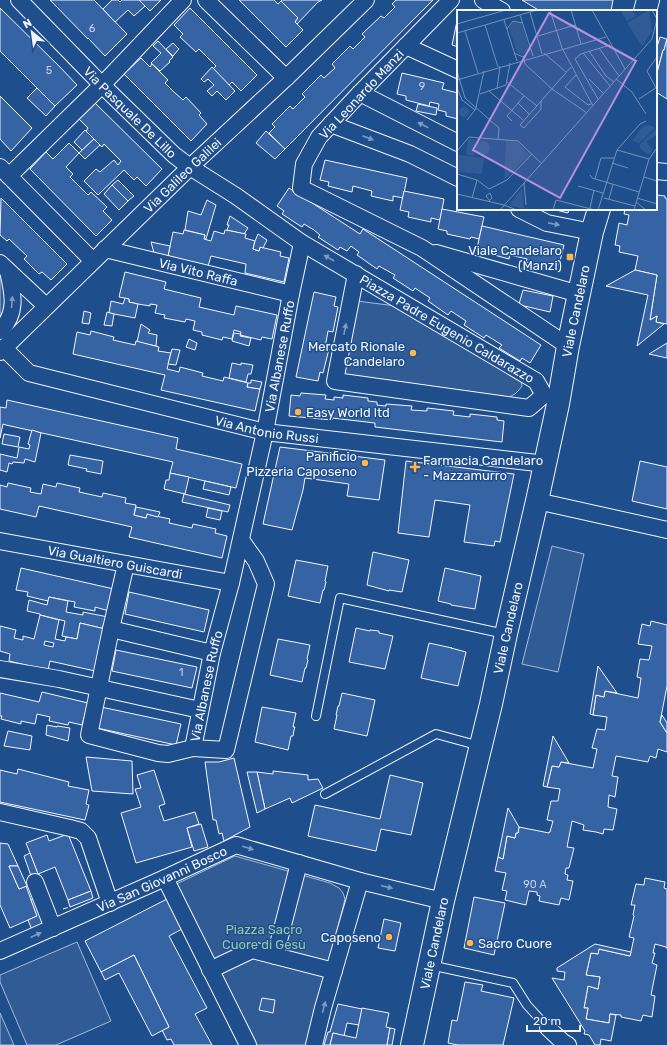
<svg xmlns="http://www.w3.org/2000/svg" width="667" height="1045" font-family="Rubik,sans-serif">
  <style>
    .built { fill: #305b95; stroke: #a8bbd7 }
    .building { fill: #3563a3; stroke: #f2f6ff; fill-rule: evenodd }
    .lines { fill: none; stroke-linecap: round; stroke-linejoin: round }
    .lane-casing { stroke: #f2f6ff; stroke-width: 10 }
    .street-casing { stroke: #f2f6ff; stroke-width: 18 }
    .secondary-casing { stroke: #f2f6ff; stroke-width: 24 }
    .lane { stroke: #1f4e8c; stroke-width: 8 }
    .street { stroke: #1f4e8c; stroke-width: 16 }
    .secondary { stroke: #1f4e8c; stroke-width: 22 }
    .fence { stroke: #f2f6ff; stroke-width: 1; stroke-dasharray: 5 2; stroke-linecap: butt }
    .oneway { fill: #7e9ac0 }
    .poi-dot { fill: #ffb74d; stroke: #1f4e8c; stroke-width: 1.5 }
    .labels { text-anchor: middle; stroke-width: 3; stroke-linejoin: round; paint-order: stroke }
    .number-label { font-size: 11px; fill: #c3d1e8 }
    .street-label { font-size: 13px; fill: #f2f6ff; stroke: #1f4e8c }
    .poi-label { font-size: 13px; fill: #f2f6ff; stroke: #1f4e8c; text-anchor: end }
    .park-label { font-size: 13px; fill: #97c8a6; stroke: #1f4e8c }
    .inset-road { fill: none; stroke: #7391ba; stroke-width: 1 }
    .view { fill: #b691df; fill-opacity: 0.15; stroke: #b691df; stroke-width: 2 }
    .inset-edge { fill: none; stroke: #f2f6ff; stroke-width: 2 }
  </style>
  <rect width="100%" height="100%" fill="#1f4e8c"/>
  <!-- built -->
  <g class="built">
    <polygon points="0,275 6,286 7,301 0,323"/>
    <polygon points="357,301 396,306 521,381 522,386 519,390 515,394 509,397 344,374"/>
    <polygon points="552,546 584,554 558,672 522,664"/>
    <polygon points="235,856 330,883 339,888 343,893 345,899 308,1045 240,1045 164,890"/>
    <polygon points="77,942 111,1021 56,1045 27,1045 0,982 0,975"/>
    <polygon points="0,1013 14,1045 0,1045"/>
  </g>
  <!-- building -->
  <g class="building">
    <polygon points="50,0 94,0 127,34 105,56 88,38 88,39"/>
    <polygon points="112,0 118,0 120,2 122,0 139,0 145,6 134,16 128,10 115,22 103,9"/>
    <polygon points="139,0 161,0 150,11"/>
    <polygon points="239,0 274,0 278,4 281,1 298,18 295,22 303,30 286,47"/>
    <polygon points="282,0 322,0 318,2 297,24 295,22 298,18 281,1"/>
    <polygon points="396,0 433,0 285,149 269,133 275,127 272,124 290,106 293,109 305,97 302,94 321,75 324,78 335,68 332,64 350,46 353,49 365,37 362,34 381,16 384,18 395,7 392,4"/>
    <polygon points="522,0 613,0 611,11 540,11"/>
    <polygon points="0,8 60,67 77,85 55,106 0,51"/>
    <polygon points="190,8 257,75 241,91 232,82 229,85 213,69 216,66 199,49 196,52 180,37 183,34 174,25"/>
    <polygon points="457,21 458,21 458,47 452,45"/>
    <polygon points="660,37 667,39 664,50 663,50 656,77 656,50"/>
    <polygon points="667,39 667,99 656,92 656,77 663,50 664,50"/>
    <polygon points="158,41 173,57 169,61 170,62 160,71 151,63 161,53 153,46"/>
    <polygon points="173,43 179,49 173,56 166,49"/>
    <polygon points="141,58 150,67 152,64 168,80 165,83 174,92 183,100 186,97 201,113 199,115 207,124 191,141 124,74"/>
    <polygon points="212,67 235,91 226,100 217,91 212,96 207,91 214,85 208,79 204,82 201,79"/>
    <polygon points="402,73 444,83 442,89 458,93 458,119 446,116 446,112 438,110 439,104 430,102 429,106 406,100 406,96 397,94"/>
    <polygon points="37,88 55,106 46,116 27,98"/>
    <polygon points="0,96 32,128 11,151 0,139"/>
    <polygon points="95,103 162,169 146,186 137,177 134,180 124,170 98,195 84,181 96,169 100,172 114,160 118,165 121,161 104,144 102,147 86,131 88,128 79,119"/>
    <polygon points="418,104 437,108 436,115 416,111"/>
    <polygon points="85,130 94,139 82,150 74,142"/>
    <polygon points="266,131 285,149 275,159 256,143"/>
    <polygon points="94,139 100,145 85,159 79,153"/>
    <polygon points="69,143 79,153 66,167 73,174 70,177 88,195 91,192 107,207 103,211 112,220 96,236 30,169 46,152 53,159"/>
    <polygon points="325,160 407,178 403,198 393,196 393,201 371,196 372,191 353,186 352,192 328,186 329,182 320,180"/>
    <polygon points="118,180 134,196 128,201 112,185"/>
    <polygon points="112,185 128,201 119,210 104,194"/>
    <polygon points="289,188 360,234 363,229 541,345 530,363 522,358 520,361 499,348 502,345 486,335 484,338 464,325 466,321 451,311 448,315 428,301 430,298 415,288 413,291 393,278 395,275 379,266 377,269 357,255 359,252 351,246 347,251 340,247 338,250 318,237 320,235 314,230 304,224 302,227 282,214 284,211 277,206"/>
    <polygon points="404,191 444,199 440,220 431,218 431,222 408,217 409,212 400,210"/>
    <polygon points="656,191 657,191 657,195 665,196 665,198 667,199 667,324 656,322 657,316 650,320 657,275 635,270 638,256 619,252 620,246 615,245 619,223 627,225 629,215 624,214 625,209 656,209"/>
    <polygon points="1,198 67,264 51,280 42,272 39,274 24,259 27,256 9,239 7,241 0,235"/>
    <polygon points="207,200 216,205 206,239 204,239 205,235 185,230 188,211 201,215"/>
    <polygon points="442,209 484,217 479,239 471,237 470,239 447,234 447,231 438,229"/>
    <polygon points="552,209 569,209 568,213"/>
    <polygon points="230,216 248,228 244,234 227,230 229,225 227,225"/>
    <polygon points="482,226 564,245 559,265 550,263 550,268 526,262 527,259 510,255 509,259 487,253 487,251 477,248"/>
    <polygon points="184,230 205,235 204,239 211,241 214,231 224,234 225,230 231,231 246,234 245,238 255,241 253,249 259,251 260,247 281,252 280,256 289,258 284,282 245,273 246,264 211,256 208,266 168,256 173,232 183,234"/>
    <polygon points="258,234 267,240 263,248 260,247 259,251 253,249 255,241"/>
    <polygon points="151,242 170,246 168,256 154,253"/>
    <polygon points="635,270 657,275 650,320 657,316 656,322 664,324 637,346 648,295 606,286"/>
    <polygon points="125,272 166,282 164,289 201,298 199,307 234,315 236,306 277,315 272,339 262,337 261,340 240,335 241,332 234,330 232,339 223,337 222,340 202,335 202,332 193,330 195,321 186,319 185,322 164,318 165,315 155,313 157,305 150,304 150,306 138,304 129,302 129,299 119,297"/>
    <polygon points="523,290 553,296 550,312 520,305 519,304"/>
    <polygon points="314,292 336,297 334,306 338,307 333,332 328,331 325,348 329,349 323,373 320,372 318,381 296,377"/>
    <polygon points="125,298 129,299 129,302 138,304 135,318 109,313 111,301 123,304"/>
    <polygon points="84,311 91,313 89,324 82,323"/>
    <polygon points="107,312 114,314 112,326 104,325"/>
    <polygon points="141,324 150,330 148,333 157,335 156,346 137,342"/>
    <polygon points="91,331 114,337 113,340 135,345 136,341 159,347 158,351 171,353 167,369 179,372 180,367 203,373 202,376 223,381 224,377 248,383 247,387 260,389 255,411 161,390 165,375 73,354 77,332 90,335"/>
    <polygon points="234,333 241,334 240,336 251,338 249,346 232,341"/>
    <polygon points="189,339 197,343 195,350 186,347"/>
    <polygon points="667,343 667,358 649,354"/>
    <polygon points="172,349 180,350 176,365 168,364"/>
    <polygon points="232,363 241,365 241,363 253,365 251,374 248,374 246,382 229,378"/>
    <polygon points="251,380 262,382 260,389 247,387 248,383 251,383"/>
    <polygon points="301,393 326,395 325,399 334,400 334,397 343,398 343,395 368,398 368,401 377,402 377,405 386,406 386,404 412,406 411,410 427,411 427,408 454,411 453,415 470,417 470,414 497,417 497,420 504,421 502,442 375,427 375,423 332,418 332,420 289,416 291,395 300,396"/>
    <polygon points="7,400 178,438 176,449 242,464 236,488 170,473 173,462 6,425 3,424 0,438 0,407 6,408"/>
    <polygon points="32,430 41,433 35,462 25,459 24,463 13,462 12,464 9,463 7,472 0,470 0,454 17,458 19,447 29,449 30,445 28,444"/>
    <polygon points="4,434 20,437 18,447 2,444"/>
    <polygon points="280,447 385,460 379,500 347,496 349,484 305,478 303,490 292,530 263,524"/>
    <polygon points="70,455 103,461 101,474 86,471 87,469 68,465"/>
    <polygon points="406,461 514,474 500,542 495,541 494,546 464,542 470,505 435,500 429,537 398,533"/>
    <polygon points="640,461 667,467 667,509 632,501"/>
    <polygon points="170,473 189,477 185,494 164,489 166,480 169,480"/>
    <polygon points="205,481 231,487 229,495 203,489"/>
    <polygon points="8,483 31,488 30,492 41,494 43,484 56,487 57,483 80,488 79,492 102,497 103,493 126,498 125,503 136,505 134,515 146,518 147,514 170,519 169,523 192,528 193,524 216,529 215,533 227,536 222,558 129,537 132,527 39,506 36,517 0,509 0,485 7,487"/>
    <polygon points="184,494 230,505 228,512 182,502"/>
    <polygon points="136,507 160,512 158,517 147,514 146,518 134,515"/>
    <polygon points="208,508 222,511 220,520 206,517"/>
    <polygon points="373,552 409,560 402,592 389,590 389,591 367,585"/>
    <polygon points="296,560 328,566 325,581 326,582 324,590 323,590 320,603 288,596"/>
    <polygon points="21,568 114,589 109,611 95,607 95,611 74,607 75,602 49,597 48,601 27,596 28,592 16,590"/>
    <polygon points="445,568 481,576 475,609 451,605 451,604 438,601"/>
    <polygon points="129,592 209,610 204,632 125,614"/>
    <polygon points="49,597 68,601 66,612 83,615 83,612 108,617 105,629 80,623 77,639 62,636 65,621 40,615 40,614 27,611 29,600 47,605"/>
    <path d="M40,615L59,620L55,639L65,641L66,637L77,639L80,623L105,629L95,671L50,661L48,670L9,661L10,654L0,651V626L16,630L14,638L23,640V636L34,639ZM45,641L54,643L53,647L44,645Z"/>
    <polygon points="651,621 667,625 667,686 660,722 667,733 667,752 658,749 656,758 650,756 648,762 616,756 612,776 618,777 615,797 609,795 608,807 617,809 613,830 604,829 603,834 596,832 583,830 584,825 572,821 567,847 574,848 569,868 566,868 565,874 568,875 567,880 573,881 569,900 561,898 559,905 539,901 540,896 537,895 537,892 529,891 526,905 505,900 507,891 502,890 506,873 495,871 498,857 503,859 507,836 515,838 516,833 518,833 519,827 549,833 549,832 550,832 553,821 547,820 551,801 558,801 560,789 547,787 552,766 559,767 561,762 593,768 597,749 592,748 597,729 605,730 607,717 593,715 596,695 604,697 605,691 638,698 641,678 637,677 640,659 649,660 652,646 638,644 642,624 650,626"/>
    <polygon points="356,628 370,631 370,630 379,631 379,633 393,636 385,669 349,662"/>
    <polygon points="278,639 310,645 307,659 308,660 306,668 305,668 302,682 270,675"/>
    <polygon points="429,643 452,648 451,648 466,652 458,686 421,678"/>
    <polygon points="116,650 197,667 192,688 112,671"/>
    <polygon points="598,666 617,693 605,691 604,697 596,695 593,715 590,714"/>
    <polygon points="42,692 88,703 82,725 69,722 68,725 49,721 50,717 37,714 35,724 21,721 21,724 1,719 2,716 0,716 0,693 39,702"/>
    <polygon points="342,693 375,700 367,736 334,729 337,715 336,715 338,706 339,706"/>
    <polygon points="101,707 181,724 176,745 97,728"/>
    <polygon points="262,707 296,713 293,727 295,727 294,730 293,736 291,736 288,750 255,742"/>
    <polygon points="662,715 667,723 667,733 660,722"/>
    <polygon points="47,725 57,727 57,726 70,728 68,741 46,735"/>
    <polygon points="8,731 32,736 30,750 4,746"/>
    <polygon points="553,736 569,763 561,762 559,767 552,766 547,787 543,786"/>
    <polygon points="86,757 132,761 133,794 92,791"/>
    <polygon points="234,758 250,827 224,841 222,833 219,834 216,820 213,820 205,762 219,762"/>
    <polygon points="18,769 69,782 68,786 89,790 86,804 89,805 85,820 0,802 0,770 17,774"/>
    <polygon points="154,770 165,804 159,806 164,821 195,812 199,824 187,828 192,847 136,863 121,813 141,807 135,789 141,788 137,775"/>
    <polygon points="273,771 308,775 308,780 318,779 323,788 292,803 290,798 265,809 257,772 273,774"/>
    <polygon points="247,772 257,772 265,809 257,813"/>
    <polygon points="390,775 423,783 411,835 381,829 376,851 308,836 315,805 380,819"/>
    <polygon points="508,808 519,827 518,833 516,833 515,838 507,836 503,859 498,857"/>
    <polygon points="201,824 208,847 194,851 187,828"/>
    <polygon points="68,834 91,891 68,900 55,867 38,874 26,843 47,835 49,841"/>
    <polygon points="0,843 8,844 18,866 9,866 19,889 26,886 37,916 10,928 0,905"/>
    <polygon points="30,853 38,874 31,876 24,856"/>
    <polygon points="9,866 18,866 27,886 19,889"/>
    <polygon points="645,878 665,882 664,888 667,889 667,948 666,948 666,947 655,944 653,953 655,953 652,963 657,965 651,995 655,996 652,1017 643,1015 641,1021 621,1017 621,1015 610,1014 609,1023 586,1019 588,1008 584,1008 588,986 598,989 600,977 586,975 591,953 598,954 599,949 630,956 634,938 629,937 634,916 633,915 635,905 631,905 636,884 644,885"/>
    <polygon points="91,891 93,898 70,907 68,900"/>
    <polygon points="36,897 46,922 32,930 28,920 37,916 31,900"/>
    <polygon points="474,897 505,903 494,955 464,948"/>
    <polygon points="167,899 182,929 169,936 207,1008 195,1014 212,1045 174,1045 171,1039 167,1040 162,1030 169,1027 134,955 101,972 85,941"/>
    <polygon points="384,919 401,923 395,951 378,948"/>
    <polygon points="595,944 631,952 630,956 599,949 598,954 591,953 586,975 600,977 598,989 588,986 584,1008 588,1008 586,1019 609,1023 610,1014 616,1015 611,1041 601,1039 600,1045 595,1045 589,1035 584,1034 585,1031 552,978 564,980 565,972 557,971 557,968"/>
    <polygon points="134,955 169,1027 152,1036 119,973 105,980 101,972"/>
    <polygon points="465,982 483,985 481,991 514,998 503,1045 458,1045 448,1043 452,1020 457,1021"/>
    <polygon points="262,998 275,1000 273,1013 259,1010"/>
    <polygon points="338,1004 362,1009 359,1025 347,1023 344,1036 333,1033 330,1045 324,1045 328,1032 330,1032"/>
    <polygon points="362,1008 389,1013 386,1027 390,1028 387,1045 330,1045 333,1033 356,1038"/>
    <polygon points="390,1028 395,1029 392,1045 387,1045"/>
  </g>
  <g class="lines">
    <!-- lane casing -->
    <g class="lane-casing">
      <g id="lane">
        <polyline points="316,716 340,598 505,634"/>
        <polyline points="325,794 436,734 480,746"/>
        <polyline points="430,965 513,983 527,1005 548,1028"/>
      </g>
    </g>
    <!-- street casing -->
    <g class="street-casing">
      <g id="street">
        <path id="s1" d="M19,0L102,85L174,155L190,167L236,196L302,243L536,381L544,395"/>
        <polyline points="206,0 286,78"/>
        <polyline points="451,0 360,93 319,137 304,164 301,188 422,248 568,346"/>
        <polyline points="483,0 502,11"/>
        <polyline points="406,46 458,70"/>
        <polyline points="360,93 458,143"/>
        <polyline points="331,124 410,154 458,178"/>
        <polyline points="0,167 93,261"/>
        <polyline points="656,171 667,172"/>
        <polyline points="9,176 102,85 183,0"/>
        <polyline points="519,209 547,223 592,232"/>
        <path id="s2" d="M105,249L291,294"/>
        <polyline points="436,253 579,294"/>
        <polyline points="0,263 46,306"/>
        <polyline points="356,274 335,381 529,408 544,395"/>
        <path d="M0,331C18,313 13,293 8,271"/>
        <path id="s3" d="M4,348L29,373L265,432L546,464"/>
        <path id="s4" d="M0,352L190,167L286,78L366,0"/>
        <polyline points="537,501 667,530"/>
        <path id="s5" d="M241,540L256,561L266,584L226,750L193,748L212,653L231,583L265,432L291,294L302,243"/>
        <path id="s6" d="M0,541L231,583"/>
        <polyline points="126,564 111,629 89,735 158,753 168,754 193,748"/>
        <polyline points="111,629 212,653"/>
        <polyline points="0,669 59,679 200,710"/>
        <polyline points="0,812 70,828 81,831 88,838 110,903"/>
        <polyline points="165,878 248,1045"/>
        <polyline points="35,882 53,928"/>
        <path id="s7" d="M0,951L165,878L236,845L360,881L443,901"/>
        <polyline points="275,956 299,863"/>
        <polyline points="210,970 252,950 334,971"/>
        <polyline points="548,1028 563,1042 568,1045"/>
        <polyline points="314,1045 323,1008 360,881"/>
      </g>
    </g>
    <!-- secondary casing -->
    <g class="secondary-casing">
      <g id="secondary">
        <polyline points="645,11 648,0"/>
        <path id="s8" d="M412,1045L443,901L491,704L506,634L537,501L558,404L568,346L592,232L599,209"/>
      </g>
    </g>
    <!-- lane -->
    <use href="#lane" class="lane"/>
    <!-- street -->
    <use href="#street" class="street"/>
    <!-- secondary -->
    <use href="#secondary" class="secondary"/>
    <!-- fence -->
    <polyline class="fence" points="63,909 70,907"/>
  </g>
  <!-- one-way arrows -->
  <defs><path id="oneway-solid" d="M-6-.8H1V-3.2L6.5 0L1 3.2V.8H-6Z"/></defs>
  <g class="oneway">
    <use href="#oneway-solid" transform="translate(423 125) rotate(-153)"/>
    <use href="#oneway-solid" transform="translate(368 138) rotate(21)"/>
    <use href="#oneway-solid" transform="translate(554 224) rotate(11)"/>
    <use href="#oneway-solid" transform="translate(329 258) rotate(-150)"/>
    <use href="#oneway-solid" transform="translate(12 302) rotate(-86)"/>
    <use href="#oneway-solid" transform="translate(345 329) rotate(-79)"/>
    <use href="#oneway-solid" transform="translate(248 848) rotate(17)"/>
    <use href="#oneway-solid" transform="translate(387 887) rotate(13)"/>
    <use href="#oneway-solid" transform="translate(36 935) rotate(-24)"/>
    <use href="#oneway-solid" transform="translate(324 1007) rotate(-75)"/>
  </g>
  <!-- markers -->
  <g class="poi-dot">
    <rect x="566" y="253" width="8" height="8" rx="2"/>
    <circle cx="413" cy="353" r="4"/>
    <circle cx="298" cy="412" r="4"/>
    <circle cx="365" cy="463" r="4"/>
    <path d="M413 461h4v4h4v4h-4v4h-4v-4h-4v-4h4z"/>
    <circle cx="389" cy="937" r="4"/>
    <circle cx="470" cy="943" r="4"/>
  </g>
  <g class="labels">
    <!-- number labels -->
    <g class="number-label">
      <text x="92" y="32">6</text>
      <text x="49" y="74">5</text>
      <text x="422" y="90">9</text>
      <text x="181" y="676">1</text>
      <text x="535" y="888">90 A</text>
    </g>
    <!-- street labels -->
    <g class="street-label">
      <text transform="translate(361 94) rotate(-47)" y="5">Via Leonardo Manzi</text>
      <text dy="5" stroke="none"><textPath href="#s1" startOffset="158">Via Pasquale De Lillo</textPath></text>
      <text dy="5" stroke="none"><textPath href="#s4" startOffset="254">Via Galileo Galilei</textPath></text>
      <text dy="5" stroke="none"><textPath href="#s2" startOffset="96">Via Vito Raffa</textPath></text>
      <text dy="5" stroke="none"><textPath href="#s8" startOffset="752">Viale Candelaro</textPath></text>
      <text dy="5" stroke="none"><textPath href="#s1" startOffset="543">Piazza Padre Eugenio Caldarazzo</textPath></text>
      <text dy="5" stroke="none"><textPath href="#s5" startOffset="656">Via Albanese Ruffo</textPath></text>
      <text dy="5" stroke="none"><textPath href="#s3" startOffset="280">Via Antonio Russi</textPath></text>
      <text dy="5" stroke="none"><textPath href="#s6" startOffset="117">Via Gualtiero Guiscardi</textPath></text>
      <text dy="5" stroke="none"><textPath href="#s8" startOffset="428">Viale Candelaro</textPath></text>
      <text dy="5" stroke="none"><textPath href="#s5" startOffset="318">Via Albanese Ruffo</textPath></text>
      <text dy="5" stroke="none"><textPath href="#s7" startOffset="177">Via San Giovanni Bosco</textPath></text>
      <text dy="5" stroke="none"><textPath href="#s8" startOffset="104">Viale Candelaro</textPath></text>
    </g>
    <!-- poi labels -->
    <g class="poi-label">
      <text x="562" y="255">Viale Candelaro<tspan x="562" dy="15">(Manzi)</tspan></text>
      <text x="405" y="351">Mercato Rionale<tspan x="405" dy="15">Candelaro</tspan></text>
      <text x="306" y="417" text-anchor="start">Easy World ltd</text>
      <text x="357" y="461">Panificio<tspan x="357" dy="15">Pizzeria Caposeno</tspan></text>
      <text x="423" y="465" text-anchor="start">Farmacia Candelaro<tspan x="423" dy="15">- Mazzamurro</tspan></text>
      <text x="381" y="942">Caposeno</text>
      <text x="478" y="948" text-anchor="start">Sacro Cuore</text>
    </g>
    <!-- park labels -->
    <g class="park-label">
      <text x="264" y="934">Piazza Sacro<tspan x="264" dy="15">Cuore di Gesù</tspan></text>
    </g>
  </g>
  <!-- overview -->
  <g transform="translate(457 10)">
    <rect width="200" height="200" fill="#1f4e8c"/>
    <path d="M175,0L179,6L170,11L164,1ZM192,0L195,21L185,36L170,13ZM57,11L65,14L72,38L66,46L60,42L52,18ZM2 102a5 5 0 1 1 10 0a5 5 0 1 1-10 0ZM193,115L198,118L182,133L175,131L186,116ZM199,119L200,125L189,132L196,140L191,145L183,138V134ZM11,129L19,130L17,146L9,145ZM19 138a7 7 0 1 1 14 0a7 7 0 1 1-14 0ZM49,131L60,132L72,145L47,170ZM2,145L27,148L25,164L1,162ZM65,178L67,199L52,195Z" fill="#305b95"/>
    <path class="inset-road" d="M93,0L105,38L136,96M114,0L124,34M135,0L168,59M73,2L85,44M63,5L76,46M47,10L60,51M0,14L49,0M28,15L41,57M50,19L56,11L65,13M8,21L21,63M0,23L80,0M81,26L118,15M142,38L162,66M132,41L149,66L157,72M57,43L66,47L73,40M87,43L109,62M126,43L153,76M67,49L68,54L95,79L130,103M0,61L8,88L42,118L41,129M119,65L108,77L131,95L134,94M132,69L146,83M159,69L175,82L189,104M0,70L149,27M50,72L80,96M0,78L5,90L18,100L19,97M199,78L190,61L200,47M40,79L43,56M32,81L66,110M23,84L49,75L53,53M141,89L118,49L124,44L153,35M182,89L200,77M84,91V99L67,118L63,115L114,57M61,93L72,104M19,97L27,61M10,110L18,100M55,111L50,106L67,86M160,140L192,149M0,141L12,127L61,131L84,153M155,153L171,158M0,164L20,170L32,179M133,165L135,168L182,182M187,167L200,171M138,169L144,148H157M67,173L69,195M121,176L146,183M32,179L50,170L75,144M0,184L47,195M15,188L20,170M147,188L178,196M180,188L200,194M152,189L156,174M31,192L35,188L33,183L29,186L32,190M179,192L189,200M47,195L60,200M133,198L137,180M43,200L195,29L200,9L195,0M96,200L99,190L138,200M141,200L160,140L183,114L189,111M177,200L192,149L200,138"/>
    <path class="view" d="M92,3L179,51L103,188L16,140Z"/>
    <rect width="200" height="200" class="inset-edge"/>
  </g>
  <!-- north arrow -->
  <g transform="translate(32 32) rotate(331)" stroke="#1f4e8c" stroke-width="3" paint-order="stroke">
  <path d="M0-3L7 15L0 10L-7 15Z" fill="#f2f6ff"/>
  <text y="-6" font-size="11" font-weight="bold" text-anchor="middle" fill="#f2f6ff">N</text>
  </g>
  <!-- scale -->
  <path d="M527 1025v6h53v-6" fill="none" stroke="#f2f6ff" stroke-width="2"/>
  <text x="533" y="1025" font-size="12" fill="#f2f6ff" stroke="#1f4e8c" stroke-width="3" paint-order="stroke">20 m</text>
</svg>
